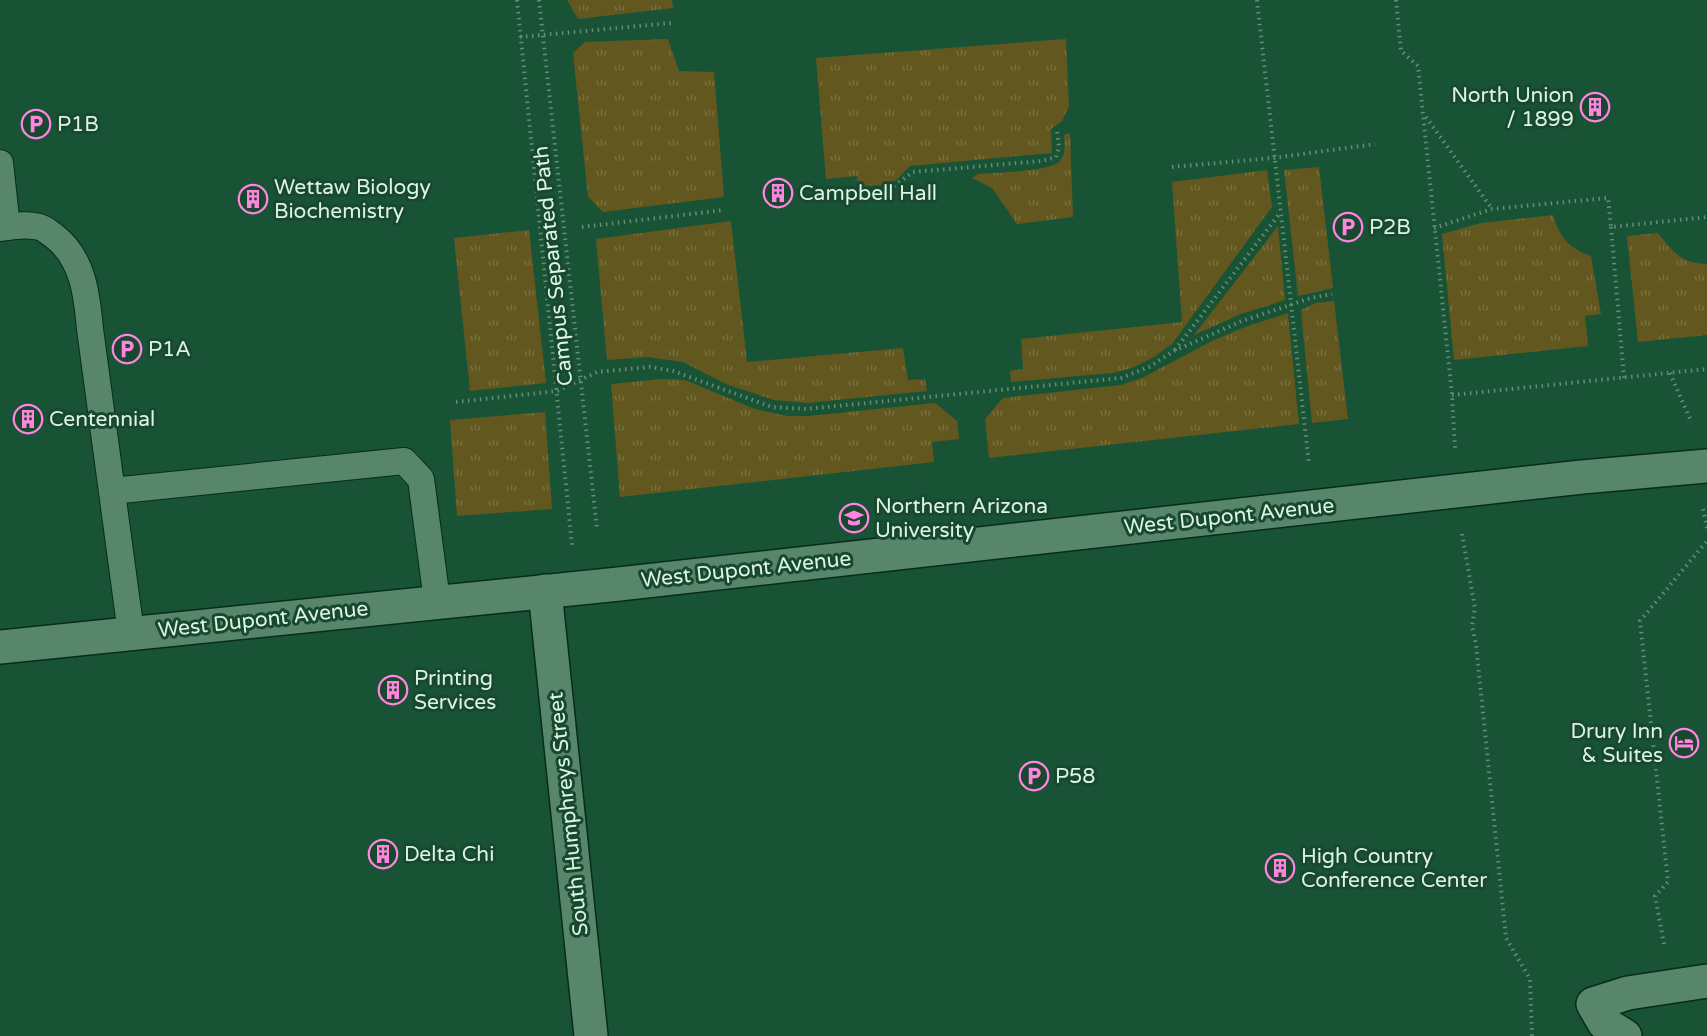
<svg xmlns="http://www.w3.org/2000/svg" width="1707" height="1036" font-family="'Varela Round',sans-serif">
  <style>
    .built { fill: #195336 }
    .grass { fill: url(#grass-tufts) }
    .lines { fill: none; stroke-linecap: round; stroke-linejoin: round }
    .lane-casing { stroke: #072c1b; stroke-width: 28 }
    .street-casing { stroke: #072c1b; stroke-width: 36 }
    .path { stroke: #668d78; stroke-width: 4; stroke-dasharray: 1.5 4.5; stroke-linecap: butt }
    .lane { stroke: #57866b; stroke-width: 26 }
    .street { stroke: #57866b; stroke-width: 33 }
    .labels { text-anchor: middle; stroke-width: 6; stroke-linejoin: round; paint-order: stroke }
    .poi-label { font-size: 21px; fill: #dbf4e4; stroke: #194830; text-anchor: start }
    .street-label { font-size: 21px; fill: #dbf4e4; stroke: #194830 }
  </style>
  <defs>
    <pattern id="grass-tufts" width="24" height="20" patternUnits="userSpaceOnUse" patternTransform="scale(1.5)"><rect width="24" height="20" fill="#62571e"/><path d="M3 7l-1-3M5 7V3M7 7l1-3M15 17l-1-3M17 17v-4M19 17l1-3" fill="none" stroke="#78703f"/></pattern>
  </defs>
  <rect width="100%" height="100%" fill="#194830"/>
  <!-- built -->
  <rect class="built" x="0" y="0" width="1707" height="1036"/>
  <!-- grass -->
  <g class="grass">
    <polygon points="567,0 672,0 673,8 578,19"/>
    <polygon points="668,39 679,71 714,72 724,197 603,212 588,197 573,53 585,42"/>
    <polygon points="1066,39 1069,106 1062,121 1051,129 1052,153 910,166 896,180 886,185 858,186 857,176 826,179 816,58"/>
    <path d="M1070,133L1073,217L1017,224L992,188L972,178L978,174C993,173 1050,171 1059,162C1066,155 1065,144 1064,135Z"/>
    <polygon points="1319,167 1333,288 1298,296 1284,170"/>
    <polygon points="1267,170 1272,207 1172,344 1154,357 1132,368 1113,373 1011,382 1010,371 1023,369 1021,339 1182,322 1172,182"/>
    <path d="M1553,215C1559,236 1569,249 1591,256L1601,314L1585,316L1588,346L1454,360L1442,234L1481,223Z"/>
    <polygon points="731,221 747,362 903,348 908,380 925,379 927,391 807,403 774,400 726,384 683,362 648,357 607,360 596,239"/>
    <polygon points="1278,226 1285,300 1241,314 1194,335"/>
    <polygon points="529,230 546,383 470,391 454,238"/>
    <path d="M1658,233C1673,252 1681,263 1707,264V335L1638,342L1627,236Z"/>
    <polygon points="1334,301 1348,419 1312,423 1301,310 1316,303"/>
    <polygon points="1288,313 1299,424 989,458 985,419 1003,398 1121,385 1142,378 1212,341 1245,327"/>
    <polygon points="662,379 685,380 755,409 787,416 809,416 935,403 957,421 959,439 932,442 934,462 620,497 611,384"/>
    <polygon points="545,412 552,509 457,516 450,420"/>
  </g>
  <g class="lines">
    <!-- lane casing -->
    <g class="lane-casing">
      <g id="lane">
        <polyline points="0,163 7,227"/>
        <path d="M0,228C13,226 30,223 42,228C46,229 50,234 54,236C83,258 87,295 90,329L131,633"/>
        <polyline points="112,491 404,461 421,479 437,601"/>
      </g>
    </g>
    <!-- street casing -->
    <g class="street-casing">
      <g id="street">
        <polyline points="545,591 591,1036"/>
        <polyline points="0,647 619,584 1582,477 1707,466"/>
        <polyline points="1625,1036 1604,1023 1593,1004 1628,993 1707,981"/>
      </g>
    </g>
    <!-- path -->
    <g class="path">
      <polyline points="517,0 572,545"/>
      <polyline points="539,0 597,529"/>
      <polyline points="1257,0 1309,464"/>
      <polyline points="1396,0 1401,51 1418,66 1452,395 1455,448"/>
      <polyline points="520,37 671,23"/>
      <polyline points="1426,117 1492,209"/>
      <polyline points="1172,167 1273,158 1375,144"/>
      <polyline points="859,193 890,189 913,172 1042,161 1056,157 1059,147 1057,131"/>
      <polyline points="582,227 724,210"/>
      <polyline points="1611,227 1624,378"/>
      <polyline points="1434,228 1492,209 1608,198 1611,227 1707,217"/>
      <polyline points="1175,350 1280,213"/>
      <polyline points="1670,373 1691,421"/>
      <polyline points="1452,395 1707,369"/>
      <polyline points="456,402 557,391 597,372 650,367 673,371 772,407 806,409 1121,378 1149,367 1174,351 1242,321 1311,298 1332,294"/>
      <polyline points="1703,509 1707,528"/>
      <polyline points="1462,534 1475,608 1472,626 1476,644 1506,938 1530,979 1532,1036"/>
      <polyline points="1664,944 1655,896 1668,882 1640,621 1707,541"/>
    </g>
    <!-- lane -->
    <use href="#lane" class="lane"/>
    <!-- street -->
    <use href="#street" class="street"/>
  </g>
  <!-- icons -->
  <defs>
    <g id="building-ring" transform="scale(1.5)"><circle r="9.5" fill="#194830" stroke="#ff85df" stroke-width="1.5"/><path d="M-4-6H4V6H1V3H-1V6H-4ZM-2.5-4.3h1.7v1.8h-1.7ZM.8-4.3h1.7v1.8H.8ZM-2.5-1h1.7V.8h-1.7ZM.8-1h1.7V.8H.8Z" fill="#ff85df"/></g>
    <g id="parking-ring" transform="scale(1.5)"><circle r="9.5" fill="#194830" stroke="#ff85df" stroke-width="1.5"/><path d="M-3.5-5.5H1a3.5 3.5 0 0 1 0 7H-1V5.5H-3.5ZM-1-3.4V-.6H.8a1.4 1.4 0 0 0 0-2.8Z" fill="#ff85df"/></g>
    <g id="university-ring" transform="scale(1.5)"><circle r="9.5" fill="#194830" stroke="#ff85df" stroke-width="1.5"/><path d="M0-5L7-2L0 1L-7-2ZM-4 1L0 2.5L4 1V4Q0 6-4 4Z" fill="#ff85df"/></g>
    <g id="hotel-ring" transform="scale(1.5)"><circle r="9.5" fill="#194830" stroke="#ff85df" stroke-width="1.5"/><path d="M-6-4.5h1.5V1H6V5H4.5V3h-9V5H-6ZM-4 0a1.8 1.8 0 1 1 3.6 0ZM.5 0V-2.5h3Q6-2.5 6 0Z" fill="#ff85df"/></g>
  </defs>
  <g fill-rule="evenodd">
    <use href="#building-ring" x="1595" y="107"/>
    <use href="#parking-ring" x="36" y="124"/>
    <use href="#building-ring" x="778" y="193"/>
    <use href="#building-ring" x="253" y="199"/>
    <use href="#parking-ring" x="1348" y="227"/>
    <use href="#parking-ring" x="127" y="349"/>
    <use href="#building-ring" x="28" y="419"/>
    <use href="#university-ring" x="854" y="518"/>
    <use href="#building-ring" x="393" y="690"/>
    <use href="#hotel-ring" x="1684" y="743"/>
    <use href="#parking-ring" x="1034" y="776"/>
    <use href="#building-ring" x="383" y="854"/>
    <use href="#building-ring" x="1280" y="868"/>
  </g>
  <g class="labels">
    <!-- poi labels -->
    <g class="poi-label">
      <text x="1574" y="102" text-anchor="end">North Union<tspan x="1574" dy="24">/ 1899</tspan></text>
      <text x="57" y="131">P1B</text>
      <text x="274" y="194">Wettaw Biology<tspan x="274" dy="24">Biochemistry</tspan></text>
      <text x="799" y="200">Campbell Hall</text>
      <text x="1369" y="234">P2B</text>
      <text x="148" y="356">P1A</text>
      <text x="49" y="426">Centennial</text>
      <text x="875" y="513">Northern Arizona<tspan x="875" dy="24">University</tspan></text>
      <text x="414" y="685">Printing<tspan x="414" dy="24">Services</tspan></text>
      <text x="1663" y="738" text-anchor="end">Drury Inn<tspan x="1663" dy="24">&amp; Suites</tspan></text>
      <text x="1055" y="783">P58</text>
      <text x="404" y="861">Delta Chi</text>
      <text x="1301" y="863">High Country<tspan x="1301" dy="24">Conference Center</tspan></text>
    </g>
    <!-- street labels -->
    <g class="street-label">
      <text transform="translate(553 266) rotate(-96)" y="7">Campus Separated Path</text>
      <text transform="translate(1229 516) rotate(-6)" y="7">West Dupont Avenue</text>
      <text transform="translate(746 569) rotate(-6)" y="7">West Dupont Avenue</text>
      <text transform="translate(263 619) rotate(-6)" y="7">West Dupont Avenue</text>
      <text transform="translate(568 814) rotate(-96)" y="7">South Humphreys Street</text>
    </g>
  </g>
</svg>
